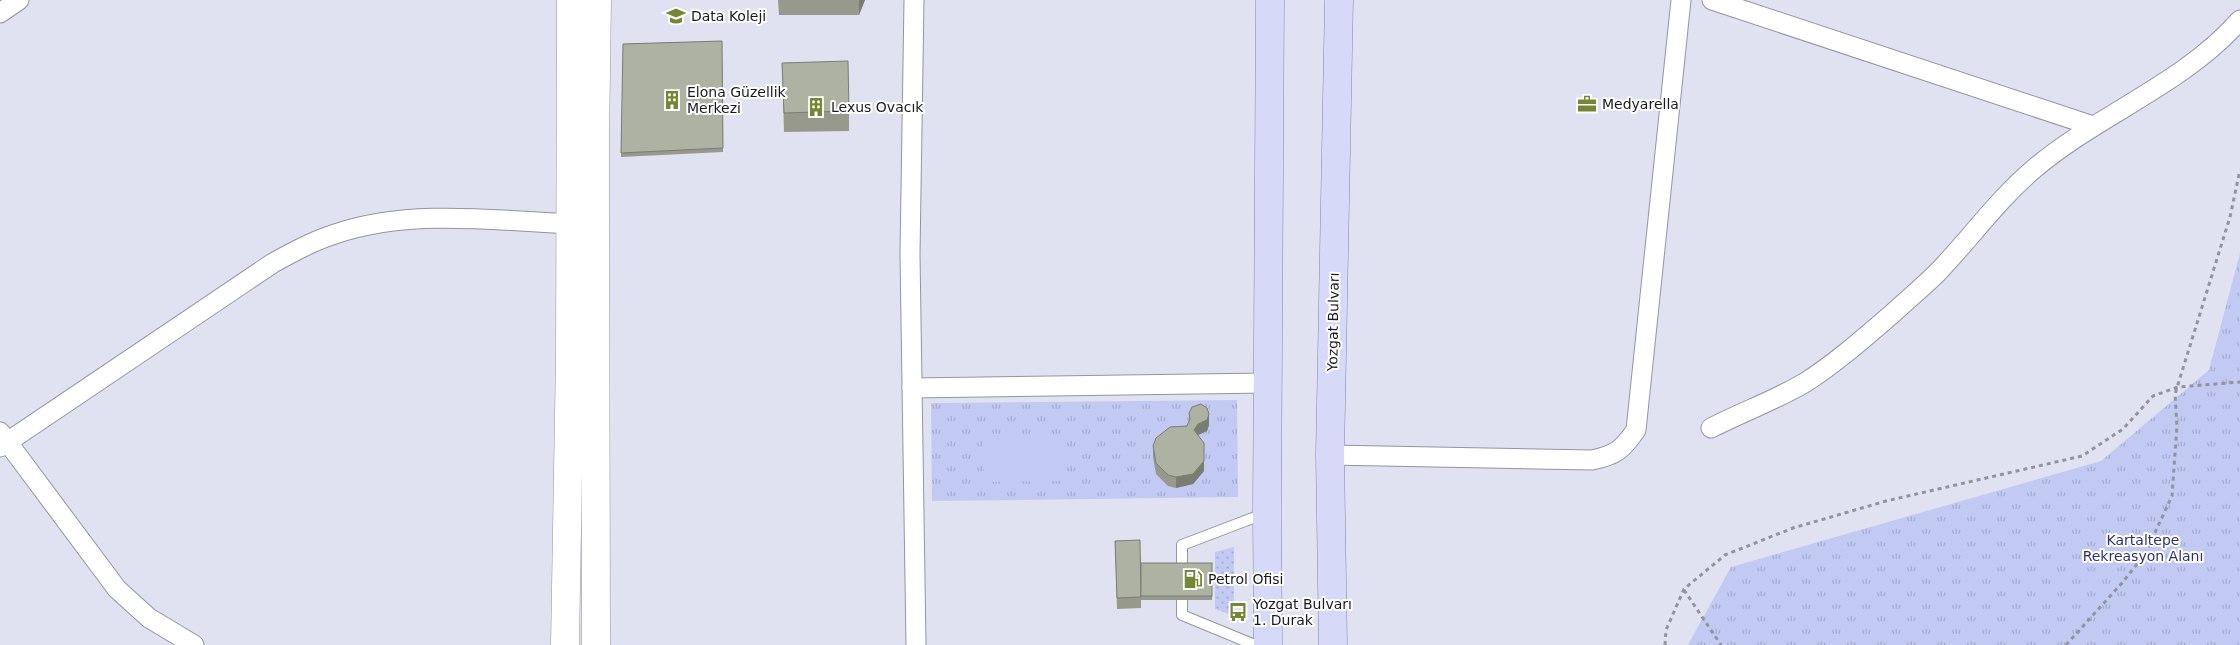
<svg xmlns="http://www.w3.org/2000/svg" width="2240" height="645" font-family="'DejaVu Sans',sans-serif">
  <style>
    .grass { fill: url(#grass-dots) }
    .park { fill: url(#park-tufts) }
    .pitch { fill: #c2c9f3 }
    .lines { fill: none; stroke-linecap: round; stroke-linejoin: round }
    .lane-casing { stroke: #9294a3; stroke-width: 12 }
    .street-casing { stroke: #9294a3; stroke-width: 21 }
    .secondary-casing { stroke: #9294a3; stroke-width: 29 }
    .primary-casing { stroke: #8287a9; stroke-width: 29 }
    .path { stroke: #91939f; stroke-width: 3; stroke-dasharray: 4 4; stroke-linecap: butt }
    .lane { stroke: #fff; stroke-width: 10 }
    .street { stroke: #fff; stroke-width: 19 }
    .secondary { stroke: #fff; stroke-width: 28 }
    .primary { stroke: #d6daf8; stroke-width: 28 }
    .wall { fill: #96998c }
    .shaded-wall { fill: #7a7d72 }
    .building { fill: #aeb2a3; stroke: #7a7d72 }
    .labels { text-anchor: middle; stroke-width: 4; stroke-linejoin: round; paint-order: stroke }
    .poi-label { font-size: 14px; fill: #18191f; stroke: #fff; text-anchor: start }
    .street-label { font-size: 14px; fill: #18191f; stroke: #fff }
    .park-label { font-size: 14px; fill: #2f2f76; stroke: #fff }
  </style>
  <defs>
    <pattern id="grass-dots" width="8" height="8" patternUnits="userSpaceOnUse" patternTransform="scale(1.25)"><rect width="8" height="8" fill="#c2c9f3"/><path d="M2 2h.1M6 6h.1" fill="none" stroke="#a6acd0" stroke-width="1.8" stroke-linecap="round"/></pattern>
    <pattern id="park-tufts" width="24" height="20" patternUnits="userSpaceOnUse" patternTransform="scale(1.25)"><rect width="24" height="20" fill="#c2c9f3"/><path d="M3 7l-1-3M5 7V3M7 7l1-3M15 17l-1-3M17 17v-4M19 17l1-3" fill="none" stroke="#a6acd0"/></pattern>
  </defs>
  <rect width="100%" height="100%" fill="#e0e2f2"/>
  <!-- grass -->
  <polygon class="grass" points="1234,547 1234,616 1215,609 1215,552"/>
  <!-- park -->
  <g class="park">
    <polygon points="2240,253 2240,645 1688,645 1731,567 2101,461 2209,370"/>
    <polygon points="1237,400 1238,497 932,501 931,403"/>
  </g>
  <!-- pitch -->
  <polygon class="pitch" points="1064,435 1065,481 984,482 983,437"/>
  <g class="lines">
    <!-- lane casing -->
    <g class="lane-casing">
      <polyline id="lane" points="1255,645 1182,615 1182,545 1266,513"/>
    </g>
    <!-- street casing -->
    <g class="street-casing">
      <g id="street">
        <polyline points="914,0 910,254 916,645"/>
        <polyline points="1712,0 2093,126"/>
        <polyline points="0,13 19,0"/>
        <polyline points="912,388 1267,383"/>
        <path d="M1711,428C1742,412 1776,400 1806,382C1837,362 1864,338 1892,314C1907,300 1923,287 1937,273C1970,239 1998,199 2035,168C2099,114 2184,84 2240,20"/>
        <polyline points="0,432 117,589 149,618 194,645"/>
        <path d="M0,447L273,263C293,252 313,241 335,234C409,209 493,220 569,224"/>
        <path d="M1330,455L1592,460C1616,455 1622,450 1636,430L1681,0"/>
      </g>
    </g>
    <!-- secondary casing -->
    <g class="secondary-casing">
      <g id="secondary">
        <polyline points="565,645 570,357 571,0"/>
        <polyline points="596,645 595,141 597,0"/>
      </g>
    </g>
    <!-- primary casing -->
    <g class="primary-casing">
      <g id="primary">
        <polyline points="1268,645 1267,513 1270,0"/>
        <polyline points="1333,645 1330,455 1339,0"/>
      </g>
    </g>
    <!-- path -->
    <g class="path">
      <polyline points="1684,590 1721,645"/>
      <polyline points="1665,645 1666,630 1684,589 1725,555 1793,528 1886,501 2082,456 2123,429 2153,396 2178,387 2240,382"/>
      <polyline points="2066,645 2122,583 2145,554 2172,496 2177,426 2175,394 2230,217 2240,170"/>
    </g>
    <!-- lane -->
    <use href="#lane" class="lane"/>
    <!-- street -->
    <use href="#street" class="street"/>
    <!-- secondary -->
    <use href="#secondary" class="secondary"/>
    <!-- primary -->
    <use href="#primary" class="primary"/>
  </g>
  <!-- wall -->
  <g class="wall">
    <polygon points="778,0 865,0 859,15 779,15"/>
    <polygon points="722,41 723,152 621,157 623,44"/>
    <polygon points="782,63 849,111 849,131 784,132"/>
    <polygon points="1189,413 1209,425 1207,431 1198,435 1204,454 1204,471 1193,484 1176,488 1168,486 1156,474 1153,457 1153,446 1187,426 1189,422"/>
    <polygon points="1115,541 1141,563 1212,563 1212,600 1141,600 1141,608 1117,609"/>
  </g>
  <!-- shaded-wall -->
  <g class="shaded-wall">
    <polygon points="859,0 865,0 859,15"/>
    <polygon points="1209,414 1209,425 1207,431 1198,435 1194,430 1198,424"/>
    <polygon points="1204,443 1204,471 1193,484 1176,488 1176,477"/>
  </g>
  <!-- building -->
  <g class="building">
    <polygon points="722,41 723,148 621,153 623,44"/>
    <polygon points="848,61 849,111 784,113 782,63"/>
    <polygon points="1201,404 1207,408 1209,414 1207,420 1198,424 1194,430 1204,443 1204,461 1193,474 1176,477 1168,475 1156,463 1153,446 1156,438 1170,427 1187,426 1190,419 1189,413 1192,407"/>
    <polygon points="1140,540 1141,597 1117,598 1115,541"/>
    <rect x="1141" y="563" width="71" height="33"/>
  </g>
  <!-- icons -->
  <defs>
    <g id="school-bare" transform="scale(1.5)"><path d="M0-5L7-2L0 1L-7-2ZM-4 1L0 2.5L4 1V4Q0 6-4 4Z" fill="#758635" stroke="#fff" stroke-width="2.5" paint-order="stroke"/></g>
    <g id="building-bare" transform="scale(1.5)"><path d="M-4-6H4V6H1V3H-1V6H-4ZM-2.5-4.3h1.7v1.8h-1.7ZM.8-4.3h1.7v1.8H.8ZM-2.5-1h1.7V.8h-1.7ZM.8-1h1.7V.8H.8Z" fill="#758635" stroke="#fff" stroke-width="2.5" paint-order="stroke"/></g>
    <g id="office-bare" transform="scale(1.5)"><path d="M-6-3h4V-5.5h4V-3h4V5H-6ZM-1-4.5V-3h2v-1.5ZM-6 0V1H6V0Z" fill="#758635" stroke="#fff" stroke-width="2.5" paint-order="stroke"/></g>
    <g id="fuel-bare" transform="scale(1.5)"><path d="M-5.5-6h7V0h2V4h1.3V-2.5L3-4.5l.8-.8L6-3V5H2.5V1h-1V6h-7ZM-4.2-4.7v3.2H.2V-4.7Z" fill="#758635" stroke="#fff" stroke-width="2.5" paint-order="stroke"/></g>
    <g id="bus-bare" transform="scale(1.5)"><path d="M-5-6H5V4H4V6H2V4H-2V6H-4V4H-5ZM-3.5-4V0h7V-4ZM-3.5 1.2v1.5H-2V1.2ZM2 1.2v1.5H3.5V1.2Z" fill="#758635" stroke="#fff" stroke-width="2.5" paint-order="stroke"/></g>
  </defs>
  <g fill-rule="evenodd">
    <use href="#school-bare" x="676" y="16"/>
    <use href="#building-bare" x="672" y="100"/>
    <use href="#office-bare" x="1587" y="104"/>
    <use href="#building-bare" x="816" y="107"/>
    <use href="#fuel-bare" x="1193" y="579"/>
    <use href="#bus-bare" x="1238" y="612"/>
  </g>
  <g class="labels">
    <!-- poi labels -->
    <g class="poi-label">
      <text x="691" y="21">Data Koleji</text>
      <text x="687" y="97">Elona Güzellik<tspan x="687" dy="16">Merkezi</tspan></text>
      <text x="1602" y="109">Medyarella</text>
      <text x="831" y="112">Lexus Ovacık</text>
      <text x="1208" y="584">Petrol Ofisi</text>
      <text x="1253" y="609">Yozgat Bulvarı<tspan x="1253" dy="16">1. Durak</tspan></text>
    </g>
    <!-- street labels -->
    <g class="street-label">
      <text transform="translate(1333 322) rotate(-89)" y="5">Yozgat Bulvarı</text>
    </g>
    <!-- park labels -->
    <g class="park-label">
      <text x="2143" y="545">Kartaltepe<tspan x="2143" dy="16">Rekreasyon Alanı</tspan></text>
    </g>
  </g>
</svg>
